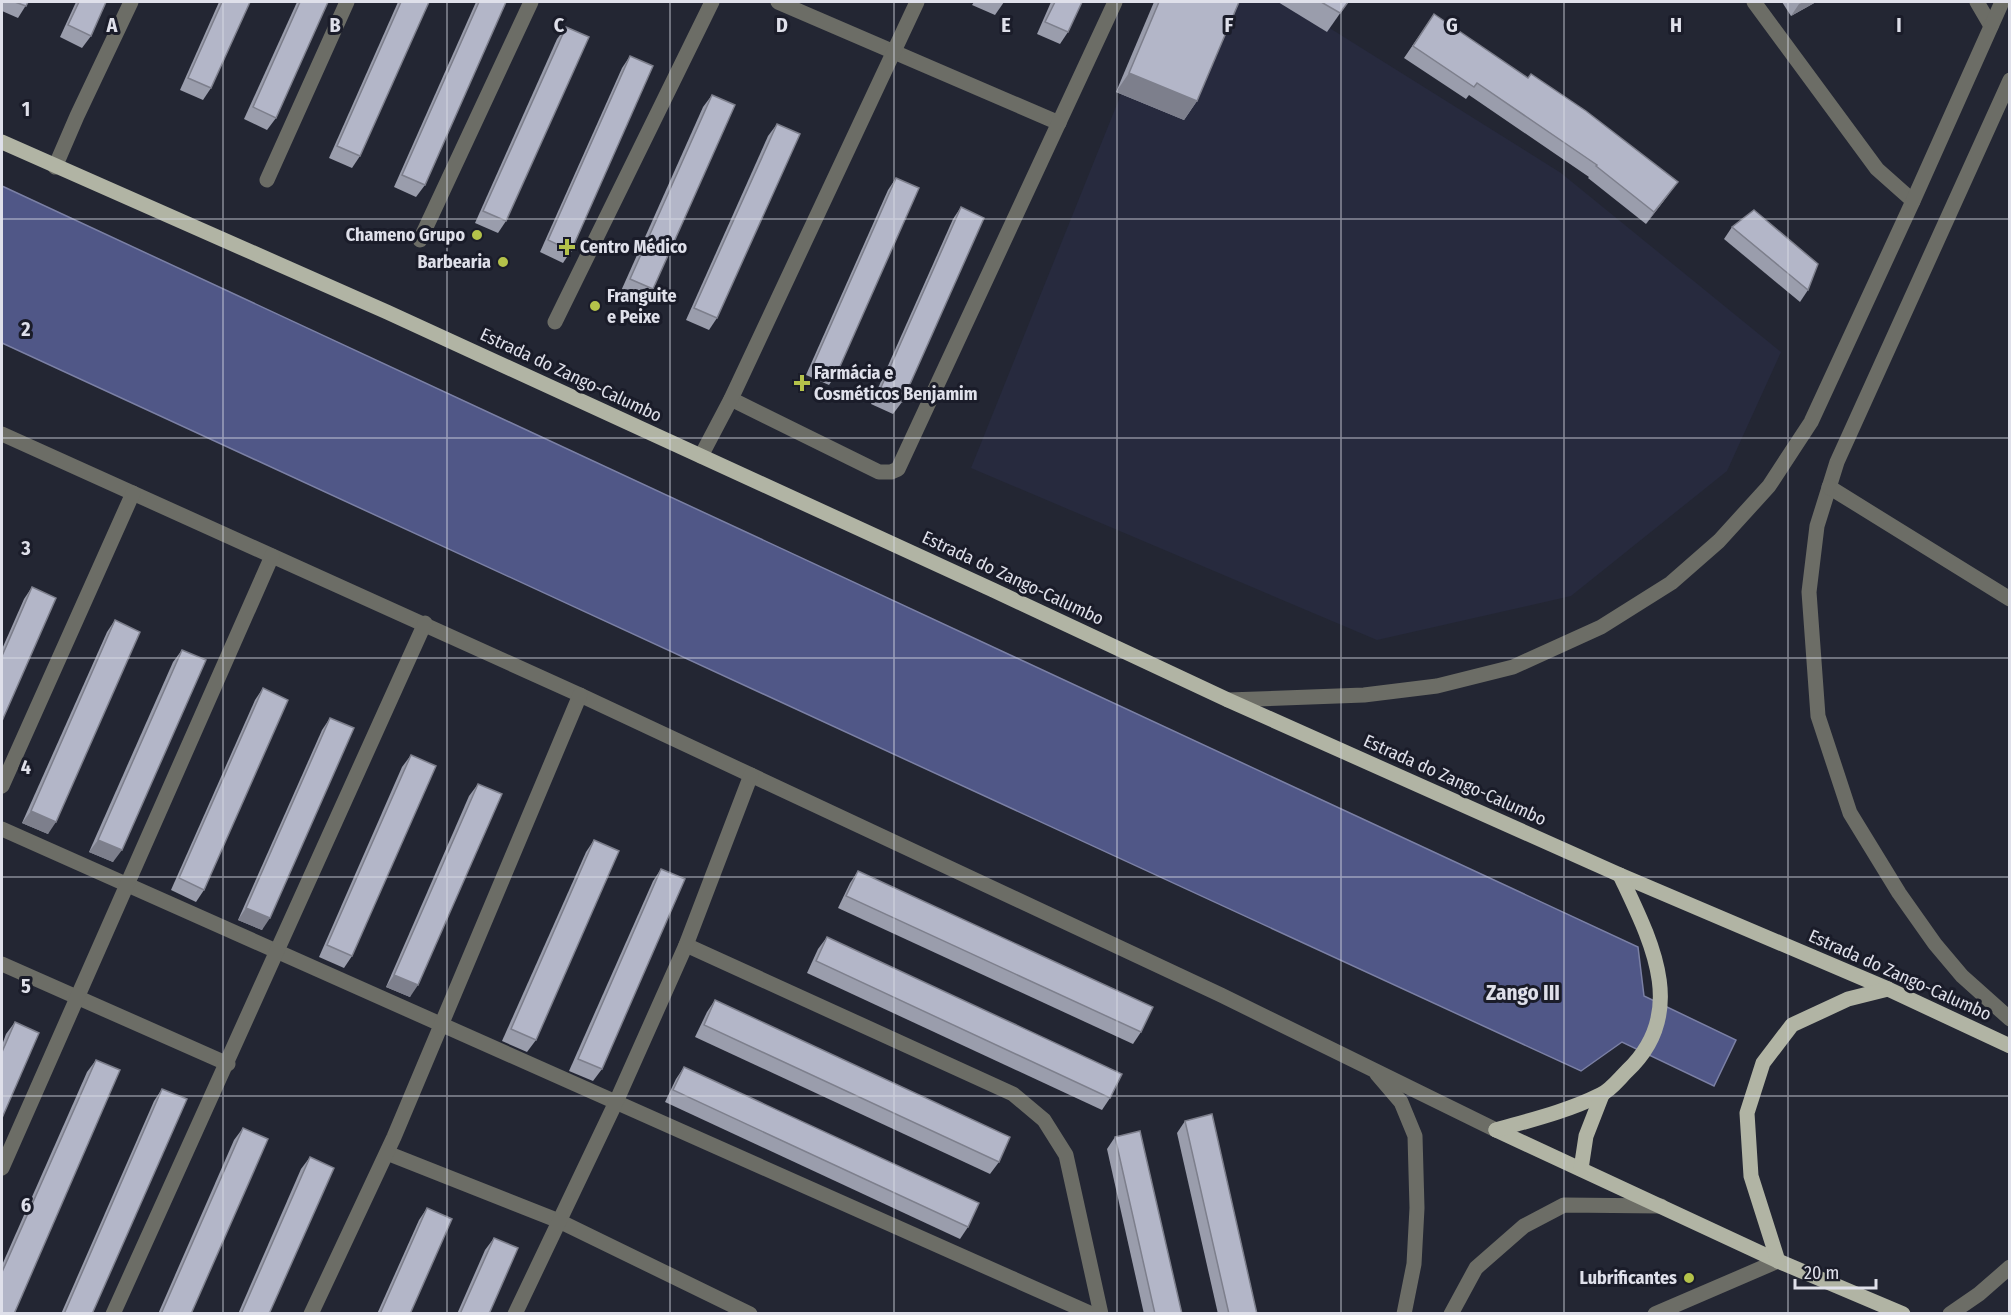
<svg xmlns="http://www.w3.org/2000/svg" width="2011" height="1315" font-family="'Fira Sans Condensed',sans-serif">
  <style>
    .built { fill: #272a3e }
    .water { fill: #505787; stroke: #7b80a5; stroke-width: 1.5 }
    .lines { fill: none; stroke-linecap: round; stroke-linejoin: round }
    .minor { stroke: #6c6d66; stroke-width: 15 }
    .major { stroke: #b1b4a4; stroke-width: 15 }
    .wall { fill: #9a9dac }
    .shaded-wall { fill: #7d7f8c }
    .building { fill: #b3b6c8; stroke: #7d7f8c; stroke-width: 1.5 }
    .grid { fill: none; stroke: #dfe0ea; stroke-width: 1.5; stroke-opacity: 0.55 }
    .poi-dot { fill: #b4c24a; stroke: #1a1c29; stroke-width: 2 }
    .labels { text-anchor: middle; stroke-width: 6; stroke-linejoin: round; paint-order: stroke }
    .poi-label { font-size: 18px; font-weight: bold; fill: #dfe0ea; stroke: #1a1c29; text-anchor: end }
    .street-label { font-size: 18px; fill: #dfe0ea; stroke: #1a1c29 }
    .quarter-label { font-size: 21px; font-weight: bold; fill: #dfe0ea; stroke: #1a1c29 }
    .grid-label { font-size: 20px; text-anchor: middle; font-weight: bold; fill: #dfe0ea; stroke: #1a1c29; stroke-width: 6; stroke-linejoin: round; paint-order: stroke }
  </style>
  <rect width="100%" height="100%" fill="#232633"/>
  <!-- built -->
  <polygon class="built" points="1158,2 1288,2 1561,173 1781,352 1727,471 1571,596 1377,640 971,468"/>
  <!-- water -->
  <polygon class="water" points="2,186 1638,947 1644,996 1736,1040 1714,1086 1622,1042 1581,1071 2,343"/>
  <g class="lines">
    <!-- minor -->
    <g class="minor">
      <polyline points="778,2 1059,123"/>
      <polyline points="1754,2 1877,169 1913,201"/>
      <polyline points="1977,2 1991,26"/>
      <polyline points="2010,80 1837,462 1817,526 1809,592 1818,716 1850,813 1899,893 1935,944 1962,976 2010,1019"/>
      <polyline points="55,167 77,116 131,2"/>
      <polyline points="267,180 347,2"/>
      <polyline points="420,240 531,2"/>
      <polyline points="555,322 712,2"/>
      <polyline points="731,399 879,472 891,472 898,469 1115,2"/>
      <polyline points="2,434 580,695 1221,995 1496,1130"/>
      <polyline points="701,456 731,399 917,2"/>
      <polyline points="1829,487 2010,599"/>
      <polyline points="1228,700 1364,695 1437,686 1513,667 1601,627 1671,583 1719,541 1769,486 1811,422 1913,201 2002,2"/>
      <polyline points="2,786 133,493"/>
      <polyline points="2,829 1092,1314"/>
      <polyline points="686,945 1013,1094 1044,1120 1066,1155 1101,1314"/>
      <polyline points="2,964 228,1064"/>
      <polyline points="1377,1074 1401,1102 1415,1136 1417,1208 1414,1264 1404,1314"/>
      <polyline points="387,1153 559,1221 750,1314"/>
      <polyline points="2,1168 272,556"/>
      <polyline points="113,1314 425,623"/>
      <polyline points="311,1314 394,1137 580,695"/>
      <polyline points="515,1314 616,1102 686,945 751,775"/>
      <polyline points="1451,1314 1476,1268 1524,1226 1564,1205 1661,1206"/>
      <polyline points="1655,1314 1778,1261"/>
      <polyline points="1950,1314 1979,1294 2010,1267"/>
    </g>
    <!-- major -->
    <g class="major">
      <polyline points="2,142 387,312 993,590 1228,700 1620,875 1888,989 2010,1046"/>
      <polyline points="1496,1130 1778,1261 1903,1314"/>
      <path d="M1496,1130C1531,1120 1568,1111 1600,1095C1610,1091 1619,1079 1627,1071C1690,1012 1650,939 1620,875"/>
      <polyline points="1581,1169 1586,1136 1602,1095"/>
      <polyline points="1778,1261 1751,1176 1747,1113 1763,1063 1792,1025 1848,999 1888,989"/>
    </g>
  </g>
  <!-- wall -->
  <g class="wall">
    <polygon points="2,2 28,2 18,18 2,11"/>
    <polygon points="76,2 106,2 91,36 82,48 60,37"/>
    <polygon points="219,2 250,2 211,88 203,100 180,90"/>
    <polygon points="297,2 328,2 276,118 267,130 244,119"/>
    <polygon points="398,2 429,2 360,156 352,168 329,158"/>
    <polygon points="476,2 506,2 425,185 416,197 394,187"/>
    <polygon points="974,2 1004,2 995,15 972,5"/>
    <polygon points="1051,2 1082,2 1068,32 1060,44 1037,34"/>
    <polygon points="1154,2 1239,2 1197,101 1184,120 1116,92"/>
    <polygon points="1278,2 1348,2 1327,32"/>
    <polygon points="1782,2 1816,2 1791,16"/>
    <polygon points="1434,14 1669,194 1646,224 1588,178 1589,177 1469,95 1466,99 1404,58"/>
    <polygon points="566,27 506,221 498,233 475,223 557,39"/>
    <polygon points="630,56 571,251 563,263 540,252 622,68"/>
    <polygon points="712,95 653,289 644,301 621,291 703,107"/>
    <polygon points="777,124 717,318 709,330 686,320 768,136"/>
    <polygon points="896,178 837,373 829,385 806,375 888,190"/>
    <polygon points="961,207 902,402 893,414 871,404 953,219"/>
    <polygon points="1732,227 1808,290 1800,302 1724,239"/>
    <polygon points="32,587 2,721 2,649 24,599"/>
    <polygon points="115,620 48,834 22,823 107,632"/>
    <polygon points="182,650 113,862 89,852 173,662"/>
    <polygon points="263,688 204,890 196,902 171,890 255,700"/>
    <polygon points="330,718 262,930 238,920 322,730"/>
    <polygon points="411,755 352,956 344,968 319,957 402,767"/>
    <polygon points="478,784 410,997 386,987 469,796"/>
    <polygon points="594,840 536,1040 527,1052 502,1041 586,852"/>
    <polygon points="661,869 602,1069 593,1081 569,1071 653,881"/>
    <polygon points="858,871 1141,1032 1133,1044 838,908 850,883"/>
    <polygon points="827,937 1110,1098 1102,1110 807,973 818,949"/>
    <polygon points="715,1000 999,1162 990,1174 695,1037 707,1012"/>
    <polygon points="15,1022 2,1118 2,1045 6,1034"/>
    <polygon points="96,1060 2,1314 2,1265 87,1072"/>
    <polygon points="684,1067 968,1227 960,1239 665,1102 676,1079"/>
    <polygon points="162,1089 92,1314 61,1314 154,1101"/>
    <polygon points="1185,1121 1257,1314 1218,1314 1177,1133"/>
    <polygon points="243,1128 191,1314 158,1314 234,1140"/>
    <polygon points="1115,1137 1182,1314 1144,1314 1107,1149"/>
    <polygon points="310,1157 269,1314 238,1314 301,1169"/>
    <polygon points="427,1208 410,1314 377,1314 419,1220"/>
    <polygon points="494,1238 489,1314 457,1314 485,1250"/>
  </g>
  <!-- shaded-wall -->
  <g class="shaded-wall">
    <polygon points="1804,2 1816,2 1791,16 1799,4"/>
    <polygon points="1129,73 1197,101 1184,120 1116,92"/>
    <polygon points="1678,182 1669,194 1646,224 1654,212"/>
    <polygon points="31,811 56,822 48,834 22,823"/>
    <polygon points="98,840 122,850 113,862 89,852"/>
    <polygon points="246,908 270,918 262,930 238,920"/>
    <polygon points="394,975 418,985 410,997 386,987"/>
  </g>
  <!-- building -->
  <g class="building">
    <polygon points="15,2 28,2 26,6"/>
    <polygon points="79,2 106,2 91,36 68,25"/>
    <polygon points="222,2 250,2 211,88 188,78"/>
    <polygon points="300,2 328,2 276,118 253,107"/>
    <polygon points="401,2 429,2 360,156 337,146"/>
    <polygon points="479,2 506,2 425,185 402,175"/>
    <polygon points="1055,2 1082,2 1068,32 1045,22"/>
    <polygon points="1159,2 1239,2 1197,101 1129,73"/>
    <polygon points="1321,2 1348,2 1340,13"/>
    <polygon points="1434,14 1528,78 1531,74 1586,111 1678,182 1654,212 1596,166 1597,165 1477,83 1474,87 1413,46"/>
    <polygon points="566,27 589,37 506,221 483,211"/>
    <polygon points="630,56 653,66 571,251 548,240"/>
    <polygon points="712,95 735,105 653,289 630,279"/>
    <polygon points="777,124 800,134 717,318 694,308"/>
    <polygon points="896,178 919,188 837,373 814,363"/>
    <polygon points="961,207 984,218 902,402 879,392"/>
    <polygon points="1754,210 1818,264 1808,290 1732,227"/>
    <polygon points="32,587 56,598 2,721 2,656"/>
    <polygon points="115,620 140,632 56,822 31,811"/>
    <polygon points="182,650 206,660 122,850 98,840"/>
    <polygon points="263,688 288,700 204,890 179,878"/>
    <polygon points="330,718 354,728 270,918 246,908"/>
    <polygon points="411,755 436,766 352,956 327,945"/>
    <polygon points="478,784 502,794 418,985 394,975"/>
    <polygon points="594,840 619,851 536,1040 511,1029"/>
    <polygon points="661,869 685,879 602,1069 578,1059"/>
    <polygon points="858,871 1153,1007 1141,1032 846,896"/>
    <polygon points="827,937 1122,1074 1110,1098 816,961"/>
    <polygon points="715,1000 1010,1137 999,1162 704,1025"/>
    <polygon points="15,1022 39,1033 2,1118 2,1052"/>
    <polygon points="96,1060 120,1070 14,1314 2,1314 2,1272"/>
    <polygon points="684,1067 979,1203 968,1227 673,1090"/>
    <polygon points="162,1089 187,1099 92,1314 64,1314"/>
    <polygon points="1212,1114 1257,1314 1229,1314 1185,1121"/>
    <polygon points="243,1128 268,1139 191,1314 161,1314"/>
    <polygon points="1140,1131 1182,1314 1155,1314 1115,1137"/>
    <polygon points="310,1157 334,1168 269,1314 241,1314"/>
    <polygon points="427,1208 452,1219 410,1314 380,1314"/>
    <polygon points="494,1238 518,1248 489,1314 460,1314"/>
  </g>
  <!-- grid -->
  <path class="grid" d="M223,2V1314M447,2V1314M670,2V1314M894,2V1314M1117,2V1314M1341,2V1314M1564,2V1314M1788,2V1314M2,219H2010M2,438H2010M2,658H2010M2,877H2010M2,1096H2010"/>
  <!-- markers -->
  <g class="poi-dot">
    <circle cx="477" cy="235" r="6"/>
    <path d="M564 238h6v6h6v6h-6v6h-6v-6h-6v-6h6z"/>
    <circle cx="503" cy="262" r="6"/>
    <circle cx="595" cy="306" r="6"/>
    <path d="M799 374h6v6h6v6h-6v6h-6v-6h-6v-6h6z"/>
    <circle cx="1689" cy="1278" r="6"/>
  </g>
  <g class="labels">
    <!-- poi labels -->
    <g class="poi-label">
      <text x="465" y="241">Chameno Grupo</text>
      <text x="580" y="253" text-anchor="start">Centro Médico</text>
      <text x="491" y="268">Barbearia</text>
      <text x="607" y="302" text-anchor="start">Franguite<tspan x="607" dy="21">e Peixe</tspan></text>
      <text x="814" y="379" text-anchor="start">Farmácia e<tspan x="814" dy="21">Cosméticos Benjamim</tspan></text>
      <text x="1677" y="1284">Lubrificantes</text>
    </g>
    <!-- street labels -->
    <g class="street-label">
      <text transform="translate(571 375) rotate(25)" y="6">Estrada do Zango-Calumbo</text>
      <text transform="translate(1013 578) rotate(25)" y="6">Estrada do Zango-Calumbo</text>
      <text transform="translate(1455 780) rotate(24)" y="6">Estrada do Zango-Calumbo</text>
      <text transform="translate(1900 975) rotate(24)" y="6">Estrada do Zango-Calumbo</text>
    </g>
    <!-- quarter labels -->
    <g class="quarter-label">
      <text x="1523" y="1000">Zango III</text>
    </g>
  </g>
  <g class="grid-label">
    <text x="112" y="32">A</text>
    <text x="335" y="32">B</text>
    <text x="559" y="32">C</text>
    <text x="782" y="32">D</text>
    <text x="1006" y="32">E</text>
    <text x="1229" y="32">F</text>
    <text x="1452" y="32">G</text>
    <text x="1676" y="32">H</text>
    <text x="1899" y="32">I</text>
    <text x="26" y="116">1</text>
    <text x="26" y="336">2</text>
    <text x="26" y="555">3</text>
    <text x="26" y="774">4</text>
    <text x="26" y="993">5</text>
    <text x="26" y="1212">6</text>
  </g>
  <!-- border -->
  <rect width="2011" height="1315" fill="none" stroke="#dfe0ea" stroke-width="6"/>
  <!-- scale -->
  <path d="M1795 1279v9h81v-9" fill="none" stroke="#dfe0ea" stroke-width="3"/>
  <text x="1804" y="1279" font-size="18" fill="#dfe0ea" stroke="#1a1c29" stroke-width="4.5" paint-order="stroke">20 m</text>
</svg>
